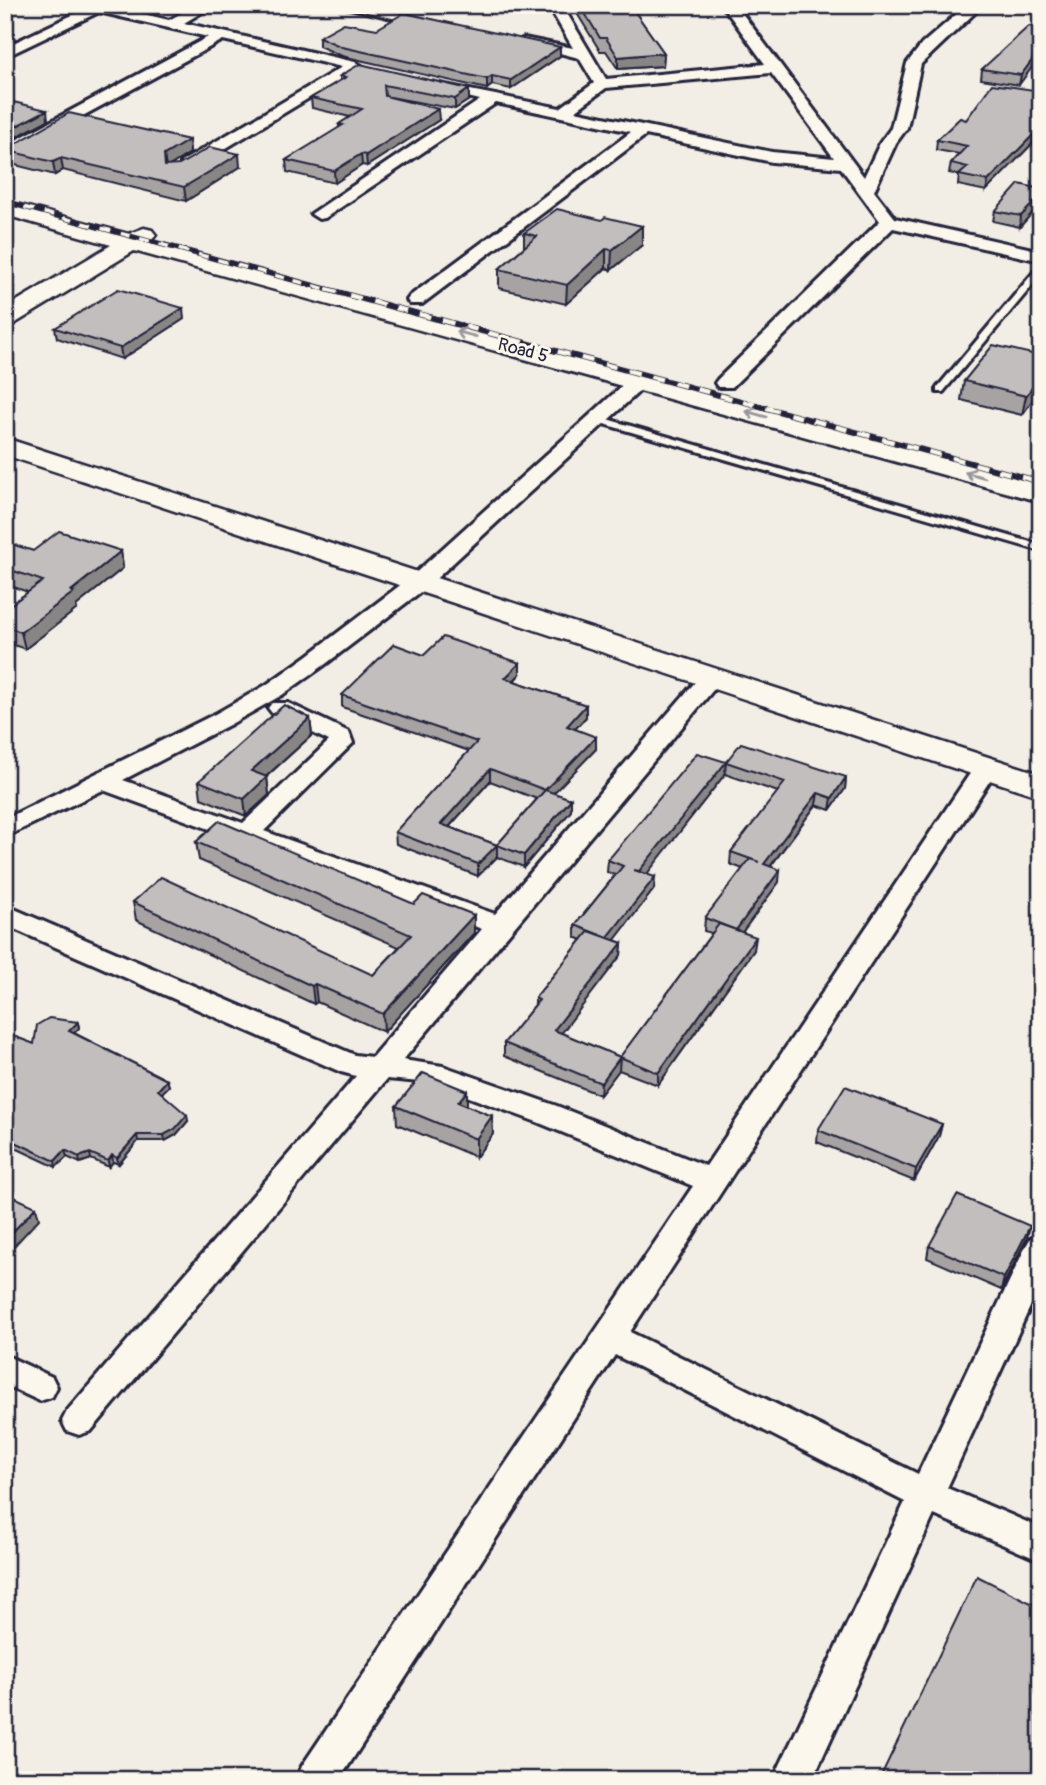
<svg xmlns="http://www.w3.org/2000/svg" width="1046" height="1785" font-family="Pangolin,sans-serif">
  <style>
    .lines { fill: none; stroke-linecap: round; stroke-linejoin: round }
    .lane-casing { stroke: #22223b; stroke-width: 6 }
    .street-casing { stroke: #22223b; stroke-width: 6 }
    .secondary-casing { stroke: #22223b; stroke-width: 5 }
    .lane { fill: #fbf7ec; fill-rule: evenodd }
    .street { fill: #fbf7ec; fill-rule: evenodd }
    .secondary { fill: #fbf7ec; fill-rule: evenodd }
    .rail-far1-casing { stroke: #22223b; stroke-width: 5 }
    .rail-casing { stroke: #22223b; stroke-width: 6 }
    .rail-far1 { stroke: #fbf7ec; stroke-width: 3.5; stroke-dasharray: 10; stroke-linecap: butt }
    .rail { stroke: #fbf7ec; stroke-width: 4.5; stroke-dasharray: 12; stroke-linecap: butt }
    .wall { fill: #a7a3a3; stroke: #22223b; stroke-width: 2; fill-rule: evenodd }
    .shaded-wall { fill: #888585; stroke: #22223b; stroke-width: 2 }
    .building { fill: #c2bebe; stroke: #22223b; stroke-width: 2 }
    .oneway { stroke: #99979c }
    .labels { text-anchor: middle; stroke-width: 6; stroke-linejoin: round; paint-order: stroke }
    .far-street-label { font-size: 18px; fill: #22223b; stroke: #fbf7ec }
  </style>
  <rect width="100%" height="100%" fill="#f2eee5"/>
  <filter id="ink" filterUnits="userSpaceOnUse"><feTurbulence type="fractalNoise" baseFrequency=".0143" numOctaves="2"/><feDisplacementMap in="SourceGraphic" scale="14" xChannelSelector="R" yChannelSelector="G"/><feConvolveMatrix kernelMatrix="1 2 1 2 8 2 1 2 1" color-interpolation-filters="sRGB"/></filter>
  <g filter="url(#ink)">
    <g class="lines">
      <!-- lane casing -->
      <g class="lane-casing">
        <g id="lane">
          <polygon points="1038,267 1041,267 1041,275 943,392 937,392 937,388"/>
          <polygon points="600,417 1041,545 1041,551 597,422 597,418"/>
        </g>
      </g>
      <!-- street casing -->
      <g class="street-casing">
        <g id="street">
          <polygon points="79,5 105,5 169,20 196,5 214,5 184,23 355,62 362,66 193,168 181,168 181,162 342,67 223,40 5,158 5,146 208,37 99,12 5,57 5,47 85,9"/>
          <polygon points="337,5 365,5 442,24 435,28"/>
          <path d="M548,5H562L606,79L765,64L722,5H736L864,177L880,143L891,128L907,63L922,44L967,5H983L921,64L907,128L896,143L874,191L895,218L1041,251V261L893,228L732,387H718L715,383L718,379L880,221L841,168L772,162L646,135L422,304H410L407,300L410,296L631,132L496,103L325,218L319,219L311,214L480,100L430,88V82L560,108L594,83L579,58L517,42L524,38L573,48ZM771,73L834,158L772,152L575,111L606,88Z"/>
          <polygon points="639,375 646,377 649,381 646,385 427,587 323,666 282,695 231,724 123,780 243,823 329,741 272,713 268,708 272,703 288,703 349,732 353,743 264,831 495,914 703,673 719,673 723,678 719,683 403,1060 443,1066 557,1106 706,1166 977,763 995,763 998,768 630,1332 918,1474 1025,1248 1030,1239 1041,1236 1041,1283 947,1488 1041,1528 1041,1561 934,1515 812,1780 773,1780 905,1502 615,1355 339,1780 297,1780 302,1766 693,1186 537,1122 431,1083 387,1079 91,1431 79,1435 67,1431 62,1421 67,1411 356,1076 341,1072 5,925 5,905 355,1055 372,1057 482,929 103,790 5,837 5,819 215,714 266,685 307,656 411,577 632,377"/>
          <polygon points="5,1355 52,1377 57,1387 52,1397 40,1401 5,1385"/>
        </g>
      </g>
      <!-- secondary casing -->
      <g class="secondary-casing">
        <g id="secondary">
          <polygon points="5,201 128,234 144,228 152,230 156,235 151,241 1041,484 1041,502 134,251 14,324 5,327 5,308 111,245 5,215"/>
          <polygon points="5,438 1041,774 1041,797 5,455"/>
        </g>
      </g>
      <!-- lane -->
      <use href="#lane" class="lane"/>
      <!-- street -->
      <use href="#street" class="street"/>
      <!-- secondary -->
      <use href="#secondary" class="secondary"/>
      <!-- rail-far1 casing -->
      <g class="rail-far1-casing">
        <polyline id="rail-far1" points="5,202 333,291"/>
      </g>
      <!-- rail casing -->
      <g class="rail-casing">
        <polyline id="rail" points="326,289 1041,482"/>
      </g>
      <!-- rail-far1 -->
      <use href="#rail-far1" class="rail-far1"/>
      <!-- rail -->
      <use href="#rail" class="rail"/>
    </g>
    <!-- wall -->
    <g class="wall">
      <polygon points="464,5 489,5 465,7"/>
      <polygon points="572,5 630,5 664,53 663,66 618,69 606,51 600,51"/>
      <polygon points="377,29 560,56 511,89 492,85 487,89 342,56 319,46 319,37"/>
      <polygon points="1041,29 1019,85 981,79 982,69"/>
      <polygon points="340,76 469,89 469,100 455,109 390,97 439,120 367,166 362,165 335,183 287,172 286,160 339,128 339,124 350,117 312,108 311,98 340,81"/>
      <polygon points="1041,91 1041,143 1040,144 1033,143 986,191 958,185 959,175 949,173 951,163 959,154 936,150 937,140 966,120"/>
      <polygon points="189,140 190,153 169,166 240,167 186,201 63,170 55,175 7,163 5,153 5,150"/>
      <polygon points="1041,189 1020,227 993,221 995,211"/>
      <polygon points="602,220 642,226 642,245 611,270 606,268 566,304 499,288 499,269 524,247 524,233"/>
      <polygon points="184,319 122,359 57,338 55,328"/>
      <polygon points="1041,356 1041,403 1032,401 1022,415 961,400 964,381"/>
      <polygon points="5,542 33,551 121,551 123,568 76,606 77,609 25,649 5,642 5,609 28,592 5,584"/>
      <path d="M424,655L520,674L514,681L586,705V717L575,729L596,749L553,793L571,799V811L524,867L497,857L478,876L396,844L395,832L469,751L342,707V695ZM490,781L537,799L497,845L449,827Z"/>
      <polygon points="310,718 312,735 266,777 267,777 269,795 246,816 201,798 199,781"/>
      <path d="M726,762L846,777L845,789L830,810L816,805L771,866L779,882L742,932L754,950L658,1085L619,1070L600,1095L504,1056V1043L535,1005V998L582,940L575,937V925L615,875L607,872L608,860ZM725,774L778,792L731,852L730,864L743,869L705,918L704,931L712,933L620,1057L561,1033L621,955L622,943L614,940L654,889L646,874Z"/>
      <polygon points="196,842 474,933 384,1032 317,1002 314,1004 136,920 133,902 373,975 399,947 199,860"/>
      <polygon points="78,1022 79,1028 74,1033 167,1080 169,1086 161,1093 188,1121 176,1135 165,1141 138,1141 119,1164 113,1162 109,1167 91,1159 80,1163 67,1157 56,1167 5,1143 5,1033 34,1044"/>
      <polygon points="467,1091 467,1106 492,1116 493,1134 476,1157 397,1124 396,1106"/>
      <polygon points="942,1124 939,1136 914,1181 817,1142 818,1130"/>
      <polygon points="1027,1238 1001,1290 927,1258 929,1246"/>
    </g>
    <!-- shaded-wall -->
    <g class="shaded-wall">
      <polygon points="560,47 560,56 511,89 511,80"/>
      <polygon points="1041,48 1041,55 1019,85 1021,75"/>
      <polygon points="664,53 663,66 618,69 618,57"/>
      <polygon points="492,76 492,85 487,89 487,79"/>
      <polygon points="469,89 469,100 455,109 455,99"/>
      <polygon points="438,109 439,120 367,166 366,155"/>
      <polygon points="47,110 48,120 5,143 5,132"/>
      <polygon points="1035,133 1033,143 986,191 988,181"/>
      <polygon points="189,140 190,153 166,168 164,155"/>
      <polygon points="239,154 240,167 186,201 184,187"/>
      <polygon points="361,154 362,165 335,183 334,171"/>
      <polygon points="61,158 63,170 55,175 53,162"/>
      <polygon points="1041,195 1041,203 1020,227 1021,216"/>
      <polygon points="642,226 642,245 611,270 612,250"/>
      <polygon points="606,249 606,268 566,304 567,285"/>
      <polygon points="183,308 184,319 122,359 120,348"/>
      <polygon points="1036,382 1032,401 1022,415 1026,396"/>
      <polygon points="121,551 123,568 76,606 77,609 25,649 21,632"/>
      <polygon points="520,663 520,674 505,689 505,678"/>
      <polygon points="586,705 586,717 567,738 567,726"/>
      <polygon points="310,718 312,735 253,788 251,771"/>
      <polygon points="596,737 596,749 545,802 545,790"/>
      <polygon points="726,762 725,774 639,884 639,871"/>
      <polygon points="490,769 490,781 441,836 441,824"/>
      <polygon points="267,777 269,795 246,816 244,799"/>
      <polygon points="846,777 845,789 830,810 832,798"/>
      <polygon points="818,793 816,805 763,876 764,864"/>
      <polygon points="571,799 571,811 524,867 524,855"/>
      <polygon points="497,845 497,857 478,876 478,864"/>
      <polygon points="780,870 779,882 735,942 736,930"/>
      <polygon points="655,877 654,889 607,950 607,938"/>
      <polygon points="474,915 474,933 384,1032 383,1014"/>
      <polygon points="756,937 754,950 658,1085 658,1073"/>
      <polygon points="622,943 621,955 554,1043 554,1030"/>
      <polygon points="315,984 317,1002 314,1004 312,986"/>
      <polygon points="78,1022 79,1028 70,1037 69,1031"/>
      <polygon points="620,1057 619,1070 600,1095 601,1083"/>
      <polygon points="167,1080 169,1086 159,1096 158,1090"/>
      <polygon points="467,1091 467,1109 458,1102"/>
      <polygon points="187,1115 188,1121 176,1135 165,1141 164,1135"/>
      <polygon points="492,1116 493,1134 476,1157 476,1139"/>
      <polygon points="942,1124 939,1136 914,1181 916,1169"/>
      <polygon points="137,1135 138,1141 119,1164 117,1158"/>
      <polygon points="65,1150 67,1157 56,1167 55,1161"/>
      <polygon points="90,1153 91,1159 80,1163 79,1157"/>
      <polygon points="112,1155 113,1162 109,1167 108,1161"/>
      <polygon points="36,1207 39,1219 5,1256 5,1240"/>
      <polygon points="1030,1226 1027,1238 1001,1290 1004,1278"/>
    </g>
    <!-- building -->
    <g class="building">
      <polygon points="580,5 630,5 664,53 618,57 606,38 600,38"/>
      <polygon points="404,13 560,47 511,80 492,76 487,79 342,47 319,37 344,23 377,29"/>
      <polygon points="1029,26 1041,29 1041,48 1021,75 982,69"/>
      <polygon points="360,64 469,89 455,99 384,85 385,96 438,109 366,155 361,154 334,171 286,160 343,125 339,124 362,109 311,98 346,77 340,76"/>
      <polygon points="992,84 1041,91 1041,135 1035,133 988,181 959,175 968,167 951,163 967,146 937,140 960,118 966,120"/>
      <polygon points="5,100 47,110 5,132"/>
      <polygon points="69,113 189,140 164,155 165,166 179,165 210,147 239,154 184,187 61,158 53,162 5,150"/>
      <polygon points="1019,184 1041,189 1041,195 1021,216 995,211"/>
      <polygon points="557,209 602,220 605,217 642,226 612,250 606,249 567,285 499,269 537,236 524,233"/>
      <polygon points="118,289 183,308 120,348 55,328"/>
      <polygon points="993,345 1041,356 1041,383 1036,382 1026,396 964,381"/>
      <polygon points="59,531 121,551 71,591 74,592 21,632 5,626 5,609 43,581 5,568 5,542 33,551"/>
      <polygon points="443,637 520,663 505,678 586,705 567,726 596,737 545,790 490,769 441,824 497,845 478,864 395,832 477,742 342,695 394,644 424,655"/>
      <polygon points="284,705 310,718 251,771 267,777 244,799 199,781"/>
      <polygon points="741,743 846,777 832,798 818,793 764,864 780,870 736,930 705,918 750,859 759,862 731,852 785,782 726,762"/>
      <polygon points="697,753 726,762 639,871 634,870 655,877 607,938 575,925 623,866 608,860"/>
      <polygon points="545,790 571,799 524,855 497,845"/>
      <polygon points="219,821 414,904 423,895 474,915 383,1014 315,984 312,986 133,902 161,877 373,975 411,935 196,842"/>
      <polygon points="719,924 756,937 658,1073 620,1057"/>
      <polygon points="589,931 622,943 554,1030 620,1057 601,1083 504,1043 539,1000 535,998"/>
      <polygon points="49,1018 78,1022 69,1031 167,1080 158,1090 187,1115 175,1129 164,1135 137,1135 117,1158 112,1155 108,1161 90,1153 79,1157 65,1150 55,1161 5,1137 5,1033 34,1044 37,1025"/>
      <polygon points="423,1073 467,1091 458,1102 492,1116 476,1139 396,1106"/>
      <polygon points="845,1086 942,1124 916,1169 818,1130"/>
      <polygon points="957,1195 1030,1226 1004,1278 929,1246"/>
      <polygon points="14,1197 36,1207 5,1240 5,1205"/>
      <polygon points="977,1576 1041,1608 1041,1780 879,1780"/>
    </g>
    <!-- one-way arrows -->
    <defs><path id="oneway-shaft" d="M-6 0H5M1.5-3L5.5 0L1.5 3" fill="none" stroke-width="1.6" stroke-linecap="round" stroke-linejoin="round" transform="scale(1.75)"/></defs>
    <g class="oneway">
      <use href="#oneway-shaft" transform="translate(466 334) rotate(-165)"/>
      <use href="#oneway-shaft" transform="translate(756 414) rotate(-164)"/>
      <use href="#oneway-shaft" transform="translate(975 475) rotate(-164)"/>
    </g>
  </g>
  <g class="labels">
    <!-- far-street labels -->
    <g class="far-street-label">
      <text transform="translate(523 350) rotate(15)" y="6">Road 5</text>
    </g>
  </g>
  <!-- margin -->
  <rect width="1046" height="1785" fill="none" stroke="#fbf7ec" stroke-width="28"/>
  <rect x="14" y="14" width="1018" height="1757" fill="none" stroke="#22223b" stroke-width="2.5" filter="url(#ink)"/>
</svg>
